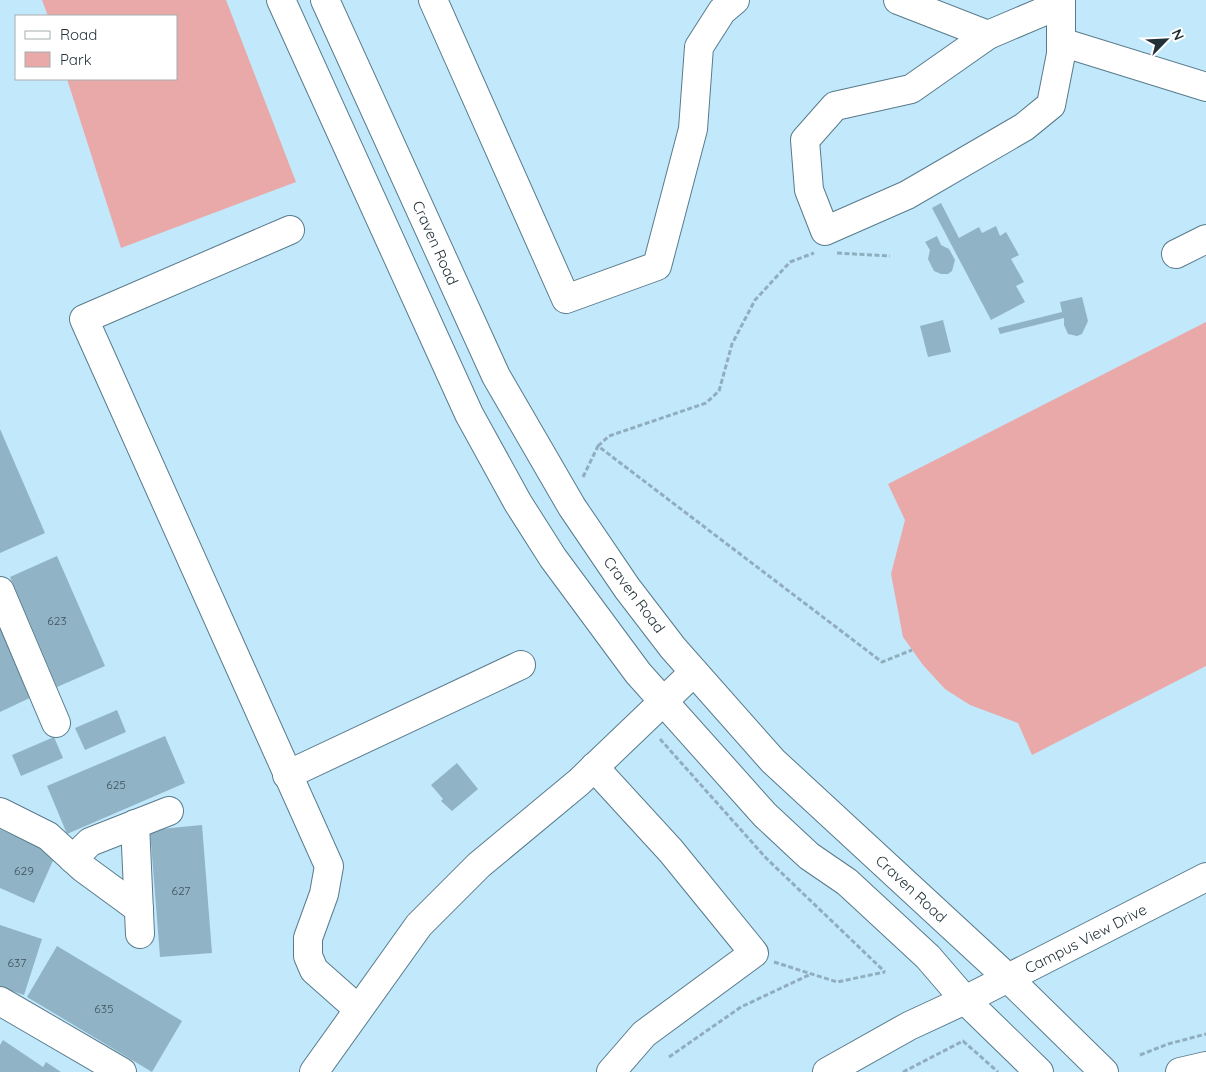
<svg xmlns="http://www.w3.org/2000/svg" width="1206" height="1072" font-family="Quicksand,sans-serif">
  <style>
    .green { fill: #e9a9a8 }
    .building { fill: #90b4c6 }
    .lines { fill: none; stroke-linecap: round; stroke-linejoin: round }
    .minor-casing { stroke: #587b8c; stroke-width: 30 }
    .major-casing { stroke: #587b8c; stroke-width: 30 }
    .path { stroke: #90aebe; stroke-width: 3; stroke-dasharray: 5 2.5; stroke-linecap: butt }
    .minor { stroke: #fff; stroke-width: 28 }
    .major { stroke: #fff; stroke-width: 28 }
    .labels { text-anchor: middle; stroke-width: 5; stroke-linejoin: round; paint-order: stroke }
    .number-label { font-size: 12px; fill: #3e525c }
    .street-label { font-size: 15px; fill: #223138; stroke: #fff }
  </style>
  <rect width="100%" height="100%" fill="#c2e8fb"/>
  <!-- green -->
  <g class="green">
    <polygon points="42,0 226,0 296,182 121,248 67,79 176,79 176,16 48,16"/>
    <polygon points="1206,322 1206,666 1032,755 1018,723 970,705 945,689 923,665 903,637 891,574 905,520 888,484"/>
  </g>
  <!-- building -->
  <g class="building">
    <polygon points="941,203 959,238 979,227 982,233 996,226 1000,236 1006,232 1019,255 1011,259 1024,282 1016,286 1025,302 991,320 932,208"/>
    <polygon points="937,236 941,245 949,249 955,260 952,271 948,274 941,274 934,271 928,259 930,250 925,242"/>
    <polygon points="1082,297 1088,321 1082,334 1077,336 1068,334 1064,325 1064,318 1000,334 998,328 1062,312 1060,302"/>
    <polygon points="943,320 951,352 928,357 920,326"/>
    <polygon points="0,429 45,533 0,553"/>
    <polygon points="57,556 105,666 57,687 10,577"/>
    <polygon points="0,614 36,695 0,712"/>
    <polygon points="117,710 126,732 85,750 75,728"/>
    <polygon points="165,736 185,783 67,834 47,786"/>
    <polygon points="54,737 63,758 21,776 12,755"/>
    <polygon points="457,763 478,789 452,811 441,801 443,799 431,785"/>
    <polygon points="202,825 212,953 160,957 150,830"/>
    <polygon points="0,829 56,854 34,903 0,888"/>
    <polygon points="0,925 42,939 24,995 0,987"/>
    <polygon points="57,946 182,1021 152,1072 27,997"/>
    <polygon points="3,1040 43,1067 46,1062 61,1072 0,1072 0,1045"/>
  </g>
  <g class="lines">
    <!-- minor casing -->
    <g class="minor-casing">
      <g id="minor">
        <polyline points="433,0 566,299 657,266 693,129 699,47 722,11 735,0"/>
        <polyline points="898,0 988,35"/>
        <polyline points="1061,4 988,35 911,89 835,106 805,140 809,190 825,231 907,195 1024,127 1051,105 1061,54 1061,0"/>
        <polyline points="1061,42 1206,87"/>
        <polyline points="290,230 84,319 329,866 324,894 308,938 308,956 314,970 358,1009"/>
        <polyline points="1176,254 1206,239"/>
        <polyline points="0,591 56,723"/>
        <polyline points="594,767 671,851 754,953 644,1034 611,1072"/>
        <polyline points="287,775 521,665"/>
        <polyline points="0,812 48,836 83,868 139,909"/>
        <polyline points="135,824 140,934"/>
        <polyline points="73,859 90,842 169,811"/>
        <polyline points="0,1001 122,1072"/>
        <polyline points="314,1072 419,925 479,865 579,782 694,672"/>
        <polyline points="827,1072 909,1026 965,1000 1206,877"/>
      </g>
    </g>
    <!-- major casing -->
    <g class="major-casing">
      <g id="major">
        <polyline points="281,0 469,414 518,503 553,558 638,673 765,815 809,856 847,882 928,957 965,1000 1039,1072"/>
        <polyline points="325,0 496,376 572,507 627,588 673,648 773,761 1008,978 1104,1072"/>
        <polyline points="1180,1072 1206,1066"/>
      </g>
    </g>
    <!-- path -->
    <g class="path">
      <polyline points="837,253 890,256"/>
      <polyline points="598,446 609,436 706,403 719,391 732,344 755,300 790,262 814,253"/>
      <polyline points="583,477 598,446 882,662 912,650"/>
      <polyline points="660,739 766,858 885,972"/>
      <polyline points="774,962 837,982 885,972"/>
      <polyline points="1140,1055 1168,1044 1206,1034"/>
      <polyline points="669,1057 741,1007 811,974"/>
      <polyline points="903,1072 963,1041 998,1072"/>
    </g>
    <!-- minor -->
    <use href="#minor" class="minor"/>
    <!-- major -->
    <use href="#major" class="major"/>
  </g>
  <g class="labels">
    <!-- number labels -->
    <g class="number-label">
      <text x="57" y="625">623</text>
      <text x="116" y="789">625</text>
      <text x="24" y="875">629</text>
      <text x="181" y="895">627</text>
      <text x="17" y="967">637</text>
      <text x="104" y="1013">635</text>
    </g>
    <!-- street labels -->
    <g class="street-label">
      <text transform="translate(435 243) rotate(66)" y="5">Craven Road</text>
      <text transform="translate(634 595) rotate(53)" y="5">Craven Road</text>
      <text transform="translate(911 889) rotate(43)" y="5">Craven Road</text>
      <text transform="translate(1086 939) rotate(-27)" y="5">Campus View Drive</text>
    </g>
  </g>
  <!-- legend -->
  <rect x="15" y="15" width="162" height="65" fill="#ffffff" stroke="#a7adaf"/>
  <rect x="25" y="31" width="25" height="8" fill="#ffffff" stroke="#a7adaf"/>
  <text x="60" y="40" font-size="15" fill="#223138">Road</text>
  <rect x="25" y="52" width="25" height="15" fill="#e9a9a8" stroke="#a7adaf"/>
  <text x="60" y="65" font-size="15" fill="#223138">Park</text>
  <!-- north arrow -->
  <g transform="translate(1166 40) rotate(66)" stroke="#ffffff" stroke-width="4" paint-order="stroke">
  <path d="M0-4L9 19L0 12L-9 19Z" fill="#223138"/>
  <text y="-8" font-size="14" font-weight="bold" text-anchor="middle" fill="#223138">N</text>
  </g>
</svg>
